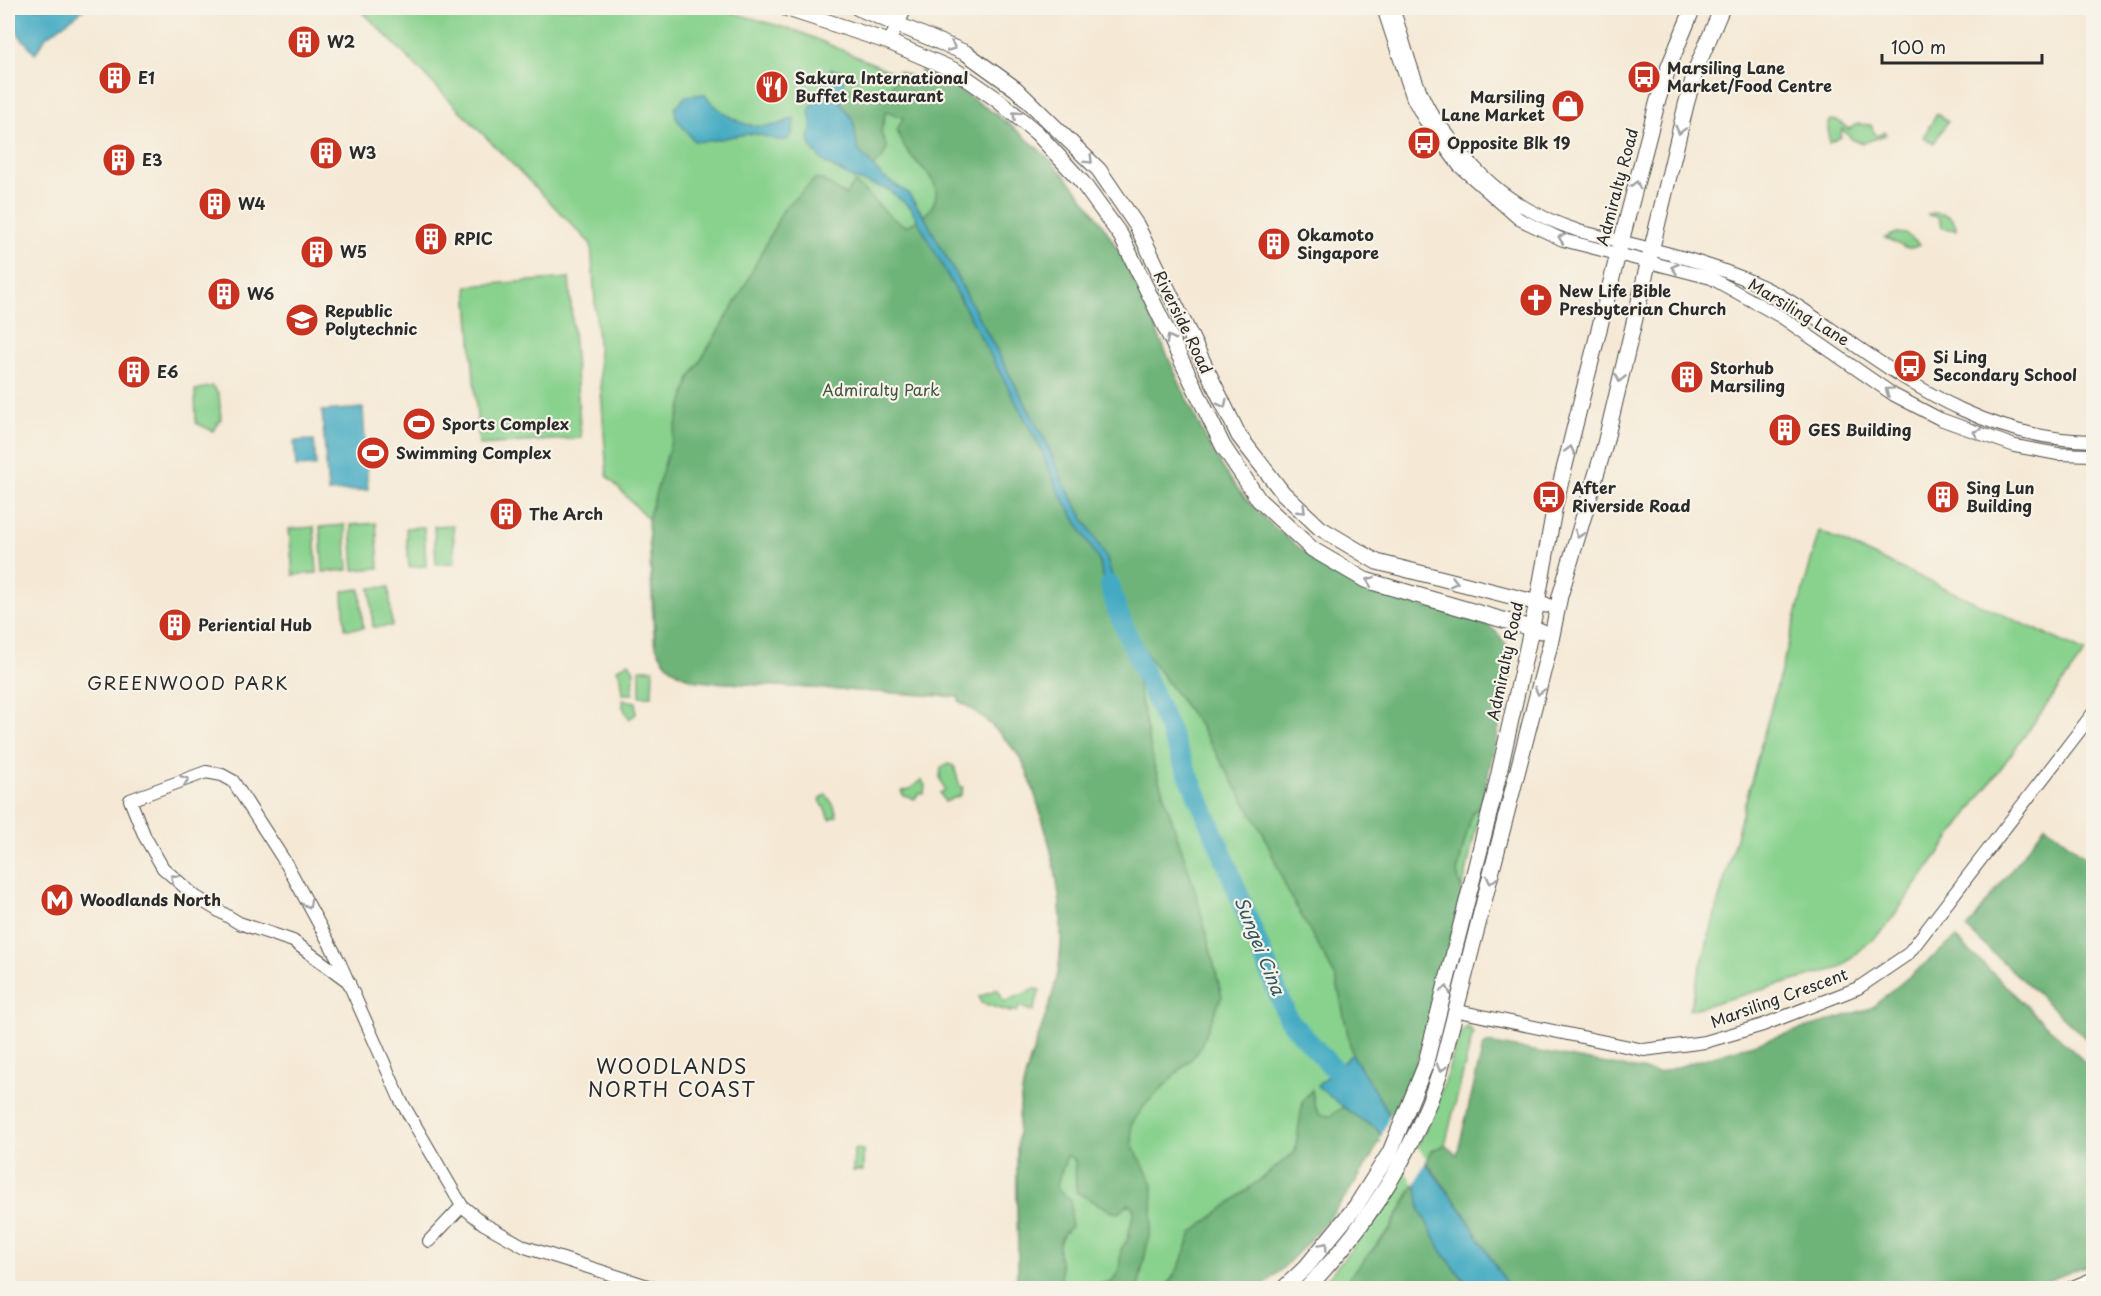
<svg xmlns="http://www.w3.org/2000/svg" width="2101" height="1296" font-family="'Playpen Sans',sans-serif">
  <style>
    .green { fill: #89d28e; stroke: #5a7e5c; stroke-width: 1.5 }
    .forest { fill: #6eb479; stroke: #4c7052; stroke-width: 1.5 }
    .water { fill: #42aac2; stroke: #366a76; stroke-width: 1.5 }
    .pier { fill: #f5e9d5 }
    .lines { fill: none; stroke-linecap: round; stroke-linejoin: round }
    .river { stroke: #42aac2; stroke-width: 20 }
    .minor-casing { stroke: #494844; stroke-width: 14 }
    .major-casing { stroke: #494844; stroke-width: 17 }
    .minor { stroke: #fff; stroke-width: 12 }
    .major { stroke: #fff; stroke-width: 15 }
    .oneway { stroke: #a0a0a0 }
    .labels { text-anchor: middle; stroke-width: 4.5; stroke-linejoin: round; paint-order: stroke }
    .poi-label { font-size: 16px; font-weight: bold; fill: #2b2b2b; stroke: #f7f3e8; text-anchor: start }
    .street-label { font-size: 16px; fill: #2b2b2b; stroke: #f7f3e8 }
    .park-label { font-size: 16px; fill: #425544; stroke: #f7f3e8 }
    .neighbourhood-label { font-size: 18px; letter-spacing: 1.5px; fill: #2b2b2b; stroke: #f7f3e8 }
    .water-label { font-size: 18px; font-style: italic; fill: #335760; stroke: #f7f3e8 }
    .quarter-label { font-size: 20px; letter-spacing: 1.5px; fill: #2b2b2b; stroke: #f7f3e8 }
  </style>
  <rect width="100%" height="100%" fill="#f7f3e8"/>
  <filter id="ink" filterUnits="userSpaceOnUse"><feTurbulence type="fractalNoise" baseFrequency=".0167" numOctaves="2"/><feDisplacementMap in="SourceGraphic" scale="12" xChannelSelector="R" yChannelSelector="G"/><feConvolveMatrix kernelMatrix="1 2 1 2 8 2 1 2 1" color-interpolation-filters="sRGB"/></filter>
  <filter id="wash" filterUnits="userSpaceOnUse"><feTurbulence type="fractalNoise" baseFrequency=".008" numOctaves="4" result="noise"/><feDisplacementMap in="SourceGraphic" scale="24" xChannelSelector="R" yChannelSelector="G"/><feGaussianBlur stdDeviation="1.35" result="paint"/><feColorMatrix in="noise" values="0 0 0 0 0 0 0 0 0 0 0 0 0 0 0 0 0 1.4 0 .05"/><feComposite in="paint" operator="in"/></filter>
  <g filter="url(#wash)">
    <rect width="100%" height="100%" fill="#f5e9d5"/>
    <!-- green -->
    <g class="green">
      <path d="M359,8H716L800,32L916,82L1177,409L1473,811L1481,805L1462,891L1458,876L1414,1057L1375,1149L1250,1288H1015L1018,1268C1018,1212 1014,1154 1021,1099C1027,1055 1050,1016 1058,972C1068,914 1054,853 1036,798C1032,784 1027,768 1019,756C1003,734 981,714 959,701V697L697,681C675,674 660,662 654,639L648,519L607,476L591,244Z"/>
      <polygon points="1937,114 1948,121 1934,143 1923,137"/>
      <polygon points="1831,120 1838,121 1849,129 1858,124 1871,125 1875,134 1878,136 1885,132 1886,135 1863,143 1853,140 1842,129 1841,137 1829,143 1828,125"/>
      <path d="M1933,213C1944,213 1956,217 1956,230L1943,228L1938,217L1927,215Z"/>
      <path d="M1897,233L1906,234L1920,245C1905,253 1898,242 1885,238Z"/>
      <polygon points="569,278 581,438 479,445 467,286"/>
      <polygon points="212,386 219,394 221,419 213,431 196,423 195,390"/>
      <polygon points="376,523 379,568 354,570 351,525"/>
      <polygon points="345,525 348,570 323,572 320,527"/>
      <polygon points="453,525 455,563 436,564 434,526"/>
      <polygon points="314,527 317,573 293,575 289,529"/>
      <polygon points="424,527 426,566 409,567 406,528"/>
      <polygon points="1819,531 2085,652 1885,928 1840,968 1689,1010"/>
      <polygon points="389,587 392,626 373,627 370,588"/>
      <polygon points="360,589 363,628 345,629 343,591"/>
      <polygon points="629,662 634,671 633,694 623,694 621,677 617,669"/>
      <polygon points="640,669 653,669 652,696 640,696"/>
      <polygon points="623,700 636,702 636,714 629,719 623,707"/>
      <polygon points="948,764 954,766 960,787 963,787 961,795 945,802 940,793 945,790 940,777 941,768"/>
      <polygon points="922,780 925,786 924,794 918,794 915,799 904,796 901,791 908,790"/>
      <polygon points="826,794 834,806 837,816 830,819 820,800"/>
      <polygon points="998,989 1004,1002 1035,989 1040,990 1033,1012 1019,1006 1017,1012 1012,1010 1011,1012 981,1003 979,997"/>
      <path d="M1468,1026L1473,1033L1445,1145L1431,1151L1390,1229L1347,1280L1346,1288H1319C1390,1206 1431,1140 1459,1034Z"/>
      <polygon points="854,1149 863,1150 863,1171 853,1171"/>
    </g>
    <!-- forest -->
    <g class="forest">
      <path d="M921,70C1010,114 1079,174 1125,263C1142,296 1157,332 1172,366C1194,414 1212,460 1247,500C1281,538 1339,581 1388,597C1417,607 1458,611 1484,624C1499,630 1513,651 1513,667L1481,805L1472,813L1457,873L1462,892C1443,970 1426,1043 1397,1118L1388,1113L1352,1054L1336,978L1287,890L1264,835L1202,729L1148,656L1121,608L1107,559L1064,484L1046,442L924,216C949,190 931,178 913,158C906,150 900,139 897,130L903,118L886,111L881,132L887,148L882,159L873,166L858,150L853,120L841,103L843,85L867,95L870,89L888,97L898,71L917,79Z"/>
      <path d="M815,179L823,180L845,195L855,183C874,197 884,216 906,226L919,220L1039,445L1057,488L1099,561L1112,612L1134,666L1154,765L1196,893L1222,996L1198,1052L1144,1106L1131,1125L1133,1146L1153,1184L1152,1222L1138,1288H1088L1096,1284L1112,1282L1119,1270L1121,1249L1128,1239L1134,1209L1129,1204L1119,1213L1113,1212L1076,1192L1075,1160L1067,1155C1064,1167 1058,1176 1057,1188L1071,1201V1226C1046,1248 1068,1262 1059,1288H1015L1018,1268C1018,1212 1014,1154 1021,1099C1027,1055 1050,1016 1058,972C1068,914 1054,853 1036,798C1032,784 1027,768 1019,756C1003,734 981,714 959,701V697L697,681C677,675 664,665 656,646L648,519L690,378L741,293L783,210Z"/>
      <polygon points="2045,825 2093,863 2093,1045 1967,929"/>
      <polygon points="1956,938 2093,1070 2093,1263 2030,1288 1509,1288 1463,1212 1426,1161 1431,1151 1445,1145 1457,1155 1483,1047 1488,1043 1658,1073 1871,1008"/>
      <path d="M1312,1090L1315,1106L1320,1115L1330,1116L1343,1107L1377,1129L1382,1137C1353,1194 1309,1246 1261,1288H1166L1179,1267L1192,1233L1295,1152L1303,1100Z"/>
      <polygon points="1417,1181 1442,1252 1470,1288 1346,1288 1347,1280 1390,1229"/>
    </g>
    <!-- water -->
    <g class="water">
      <polygon points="8,8 86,8 46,37 35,54 8,22"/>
      <polygon points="831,69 845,73 841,103 853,120 858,150 883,177 908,193 924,216 1046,442 1064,484 1107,559 1121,608 1112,612 1099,561 1057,488 1039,445 911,208 887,189 854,179 825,163 812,149 809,139 812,125 809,111"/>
      <path d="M704,94C728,122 759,137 794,118L793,132L787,140C775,142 766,135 754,134C733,133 714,144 694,141L676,118L675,108L686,96Z"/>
      <polygon points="363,408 368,490 328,492 322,411"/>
      <polygon points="314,440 316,466 296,467 294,441"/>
      <polygon points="1352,1054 1388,1113 1463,1212 1509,1288 1470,1288 1442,1252 1420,1210 1416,1181 1377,1129 1351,1113 1317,1086"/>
    </g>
    <!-- pier -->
    <polygon class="pier" points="1391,1112 1427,1159 1415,1185 1380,1139"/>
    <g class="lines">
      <!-- river -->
      <polyline class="river" points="1110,585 1117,610 1221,850 1288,1019 1352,1089"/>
    </g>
  </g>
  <g filter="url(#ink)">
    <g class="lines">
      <!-- minor casing -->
      <g class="minor-casing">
        <g id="minor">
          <polyline points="1383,8 1413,99 1424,119 1459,166 1519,219 1563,240 1711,278 1783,318 1894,395 1940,419 2015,446 2058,454 2094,455"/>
          <path d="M1393,8C1404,40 1412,77 1428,107C1433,117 1442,127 1449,136C1485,186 1521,212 1579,231C1645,248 1717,262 1778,294C1802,307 1823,324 1846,339C1923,393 1996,440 2094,441"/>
          <polyline points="889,42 906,8"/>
          <polyline points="349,982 293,941 239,923 196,897 163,868 145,837 130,800 206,772 222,775 233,781 287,865 339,961 401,1101 462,1206 484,1224 525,1247 654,1288"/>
          <polyline points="1458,1011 1644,1050 1705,1042 1763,1025 1858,988 1908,954 2094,712"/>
          <polyline points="429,1241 462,1206"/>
          <polyline points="2070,1288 2094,1278"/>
        </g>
      </g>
      <!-- major casing -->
      <g class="major-casing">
        <g id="major">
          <polyline points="785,8 889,42 956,71 995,98 1037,133 1082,182 1121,236 1223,446 1259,500 1312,549 1365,580 1541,631"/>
          <polyline points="858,8 966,53 1016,89 1099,170 1137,226 1239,436 1283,493 1320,528 1377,562 1546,605"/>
          <polyline points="1284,1288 1306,1267 1356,1206 1390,1152 1425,1066 1495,791 1537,603 1555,505 1621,242 1658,100 1669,66 1693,8"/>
          <path d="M1307,1288C1367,1226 1413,1155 1440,1072L1550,645L1560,596L1604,448L1686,105L1696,69L1722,8"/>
        </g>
      </g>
      <!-- minor -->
      <use href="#minor" class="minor"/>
      <!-- major -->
      <use href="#major" class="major"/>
    </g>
    <!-- one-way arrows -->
    <defs><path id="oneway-chevron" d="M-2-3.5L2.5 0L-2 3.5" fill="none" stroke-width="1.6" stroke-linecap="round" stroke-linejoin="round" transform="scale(1.5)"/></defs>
    <g class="oneway">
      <use href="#oneway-chevron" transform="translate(952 47) rotate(23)"/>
      <use href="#oneway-chevron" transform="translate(1016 115) rotate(-139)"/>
      <use href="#oneway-chevron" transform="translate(1680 130) rotate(104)"/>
      <use href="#oneway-chevron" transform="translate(1089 160) rotate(45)"/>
      <use href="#oneway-chevron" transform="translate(1636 185) rotate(-75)"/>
      <use href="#oneway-chevron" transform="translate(1562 238) rotate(-159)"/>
      <use href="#oneway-chevron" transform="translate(1675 268) rotate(-165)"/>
      <use href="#oneway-chevron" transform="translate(1170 339) rotate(-117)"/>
      <use href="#oneway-chevron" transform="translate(1620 378) rotate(103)"/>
      <use href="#oneway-chevron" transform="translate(1889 391) rotate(-146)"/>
      <use href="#oneway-chevron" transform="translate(1223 404) rotate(64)"/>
      <use href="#oneway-chevron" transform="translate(1977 433) rotate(-159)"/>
      <use href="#oneway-chevron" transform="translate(1570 450) rotate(-75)"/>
      <use href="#oneway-chevron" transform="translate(1302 510) rotate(44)"/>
      <use href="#oneway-chevron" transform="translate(1579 534) rotate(107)"/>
      <use href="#oneway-chevron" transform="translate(1370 581) rotate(-159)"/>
      <use href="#oneway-chevron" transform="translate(1454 582) rotate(14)"/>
      <use href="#oneway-chevron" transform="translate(1539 691) rotate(104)"/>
      <use href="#oneway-chevron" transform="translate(185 780) rotate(-20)"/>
      <use href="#oneway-chevron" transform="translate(174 878) rotate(-139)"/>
      <use href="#oneway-chevron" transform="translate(1491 880) rotate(104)"/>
      <use href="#oneway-chevron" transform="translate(308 904) rotate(62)"/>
      <use href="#oneway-chevron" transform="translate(1446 990) rotate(-76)"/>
      <use href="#oneway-chevron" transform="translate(1441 1068) rotate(107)"/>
      <use href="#oneway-chevron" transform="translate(1324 1246) rotate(-50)"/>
    </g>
  </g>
  <!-- icons -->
  <defs>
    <g id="building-disc" transform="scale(1.725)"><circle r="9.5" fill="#c8321e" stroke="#f7f3e8"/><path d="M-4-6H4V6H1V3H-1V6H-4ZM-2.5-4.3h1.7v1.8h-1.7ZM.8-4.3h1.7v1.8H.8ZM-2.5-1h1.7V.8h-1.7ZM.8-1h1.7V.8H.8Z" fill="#fff"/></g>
    <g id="bus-disc" transform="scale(1.725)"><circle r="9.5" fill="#c8321e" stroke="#f7f3e8"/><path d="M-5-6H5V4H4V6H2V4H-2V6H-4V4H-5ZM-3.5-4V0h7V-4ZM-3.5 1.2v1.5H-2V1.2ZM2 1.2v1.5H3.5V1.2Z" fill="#fff"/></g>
    <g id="restaurant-disc" transform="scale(1.725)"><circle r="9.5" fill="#c8321e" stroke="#f7f3e8"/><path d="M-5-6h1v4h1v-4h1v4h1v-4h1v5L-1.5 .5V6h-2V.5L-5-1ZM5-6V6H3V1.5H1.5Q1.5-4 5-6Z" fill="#fff"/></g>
    <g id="shop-disc" transform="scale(1.725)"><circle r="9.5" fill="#c8321e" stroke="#f7f3e8"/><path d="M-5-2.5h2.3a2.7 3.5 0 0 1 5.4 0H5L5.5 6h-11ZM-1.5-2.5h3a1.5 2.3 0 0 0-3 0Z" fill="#fff"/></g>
    <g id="church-disc" transform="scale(1.725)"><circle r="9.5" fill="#c8321e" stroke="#f7f3e8"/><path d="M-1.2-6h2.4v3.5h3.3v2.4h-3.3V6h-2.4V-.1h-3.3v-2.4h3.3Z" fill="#fff"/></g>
    <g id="university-disc" transform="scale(1.725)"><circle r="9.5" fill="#c8321e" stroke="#f7f3e8"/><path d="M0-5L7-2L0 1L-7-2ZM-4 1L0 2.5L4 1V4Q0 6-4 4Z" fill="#fff"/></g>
    <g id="stadium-disc" transform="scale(1.725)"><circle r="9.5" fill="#c8321e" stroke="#f7f3e8"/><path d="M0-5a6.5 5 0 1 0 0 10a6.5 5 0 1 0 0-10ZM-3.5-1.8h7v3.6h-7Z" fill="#fff"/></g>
    <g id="metro-disc" transform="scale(1.725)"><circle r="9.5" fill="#c8321e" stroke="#f7f3e8"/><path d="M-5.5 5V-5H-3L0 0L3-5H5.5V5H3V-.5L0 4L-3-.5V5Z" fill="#fff"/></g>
  </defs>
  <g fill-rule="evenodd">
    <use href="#building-disc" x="304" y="42"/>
    <use href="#bus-disc" x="1644" y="77"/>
    <use href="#building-disc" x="115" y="78"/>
    <use href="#restaurant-disc" x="772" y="87"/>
    <use href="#shop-disc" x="1568" y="106"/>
    <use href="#bus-disc" x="1424" y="143"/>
    <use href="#building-disc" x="326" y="153"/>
    <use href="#building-disc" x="119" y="160"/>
    <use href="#building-disc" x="215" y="204"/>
    <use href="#building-disc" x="431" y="239"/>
    <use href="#building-disc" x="1274" y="244"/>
    <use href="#building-disc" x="317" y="252"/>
    <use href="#building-disc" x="224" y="294"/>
    <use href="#church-disc" x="1536" y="300"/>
    <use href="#university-disc" x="302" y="320"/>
    <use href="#bus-disc" x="1910" y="366"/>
    <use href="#building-disc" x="134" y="372"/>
    <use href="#building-disc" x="1687" y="377"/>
    <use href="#stadium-disc" x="419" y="424"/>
    <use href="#building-disc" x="1785" y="430"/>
    <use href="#stadium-disc" x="373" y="453"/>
    <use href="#bus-disc" x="1549" y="497"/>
    <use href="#building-disc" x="1943" y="497"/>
    <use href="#building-disc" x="506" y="514"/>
    <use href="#building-disc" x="175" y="625"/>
    <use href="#metro-disc" x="57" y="900"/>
  </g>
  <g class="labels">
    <!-- poi labels -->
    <g class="poi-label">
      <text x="327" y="48">W2</text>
      <text x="1667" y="74">Marsiling Lane<tspan x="1667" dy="18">Market/Food Centre</tspan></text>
      <text x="138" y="84">E1</text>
      <text x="795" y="84">Sakura International<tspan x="795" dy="18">Buffet Restaurant</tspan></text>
      <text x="1545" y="103" text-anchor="end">Marsiling<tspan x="1545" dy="18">Lane Market</tspan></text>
      <text x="1447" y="149">Opposite Blk 19</text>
      <text x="349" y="159">W3</text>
      <text x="142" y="166">E3</text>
      <text x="238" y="210">W4</text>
      <text x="1297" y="241">Okamoto<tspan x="1297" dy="18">Singapore</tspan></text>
      <text x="454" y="245">RPIC</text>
      <text x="340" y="258">W5</text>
      <text x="1559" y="297">New Life Bible<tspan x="1559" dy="18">Presbyterian Church</tspan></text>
      <text x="247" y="300">W6</text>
      <text x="325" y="317">Republic<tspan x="325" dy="18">Polytechnic</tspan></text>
      <text x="1933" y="363">Si Ling<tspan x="1933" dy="18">Secondary School</tspan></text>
      <text x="1710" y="374">Storhub<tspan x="1710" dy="18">Marsiling</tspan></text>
      <text x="157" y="378">E6</text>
      <text x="442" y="430">Sports Complex</text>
      <text x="1808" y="436">GES Building</text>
      <text x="396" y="459">Swimming Complex</text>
      <text x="1572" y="494">After<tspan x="1572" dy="18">Riverside Road</tspan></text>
      <text x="1966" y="494">Sing Lun<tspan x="1966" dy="18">Building</tspan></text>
      <text x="529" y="520">The Arch</text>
      <text x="198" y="631">Periential Hub</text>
      <text x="80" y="906">Woodlands North</text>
    </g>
    <!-- street labels -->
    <g class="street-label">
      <text transform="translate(1617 187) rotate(-75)" y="6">Admiralty Road</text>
      <text transform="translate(1799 312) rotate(31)" y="6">Marsiling Lane</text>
      <text transform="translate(1183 322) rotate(64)" y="6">Riverside Road</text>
      <text transform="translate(1505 661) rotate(-78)" y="6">Admiralty Road</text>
      <text transform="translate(1779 998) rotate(-20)" y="6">Marsiling Crescent</text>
    </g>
    <!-- park labels -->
    <g class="park-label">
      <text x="881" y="396">Admiralty Park</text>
    </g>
    <!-- neighbourhood labels -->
    <g class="neighbourhood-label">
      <text x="188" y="690">GREENWOOD PARK</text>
    </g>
    <!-- water labels -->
    <g class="water-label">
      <text transform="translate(1259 946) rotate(68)" y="6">Sungei Cina</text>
    </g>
    <!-- quarter labels -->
    <g class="quarter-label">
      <text x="672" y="1074">WOODLANDS<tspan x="672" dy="23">NORTH COAST</tspan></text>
    </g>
  </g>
  <!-- margin -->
  <rect width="2101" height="1296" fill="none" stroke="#f7f3e8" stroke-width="30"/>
  <!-- scale -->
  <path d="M1882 54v9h160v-9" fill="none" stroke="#2b2b2b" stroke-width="3"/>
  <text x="1891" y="54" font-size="18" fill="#2b2b2b" stroke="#f7f3e8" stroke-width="4.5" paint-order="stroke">100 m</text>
</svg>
